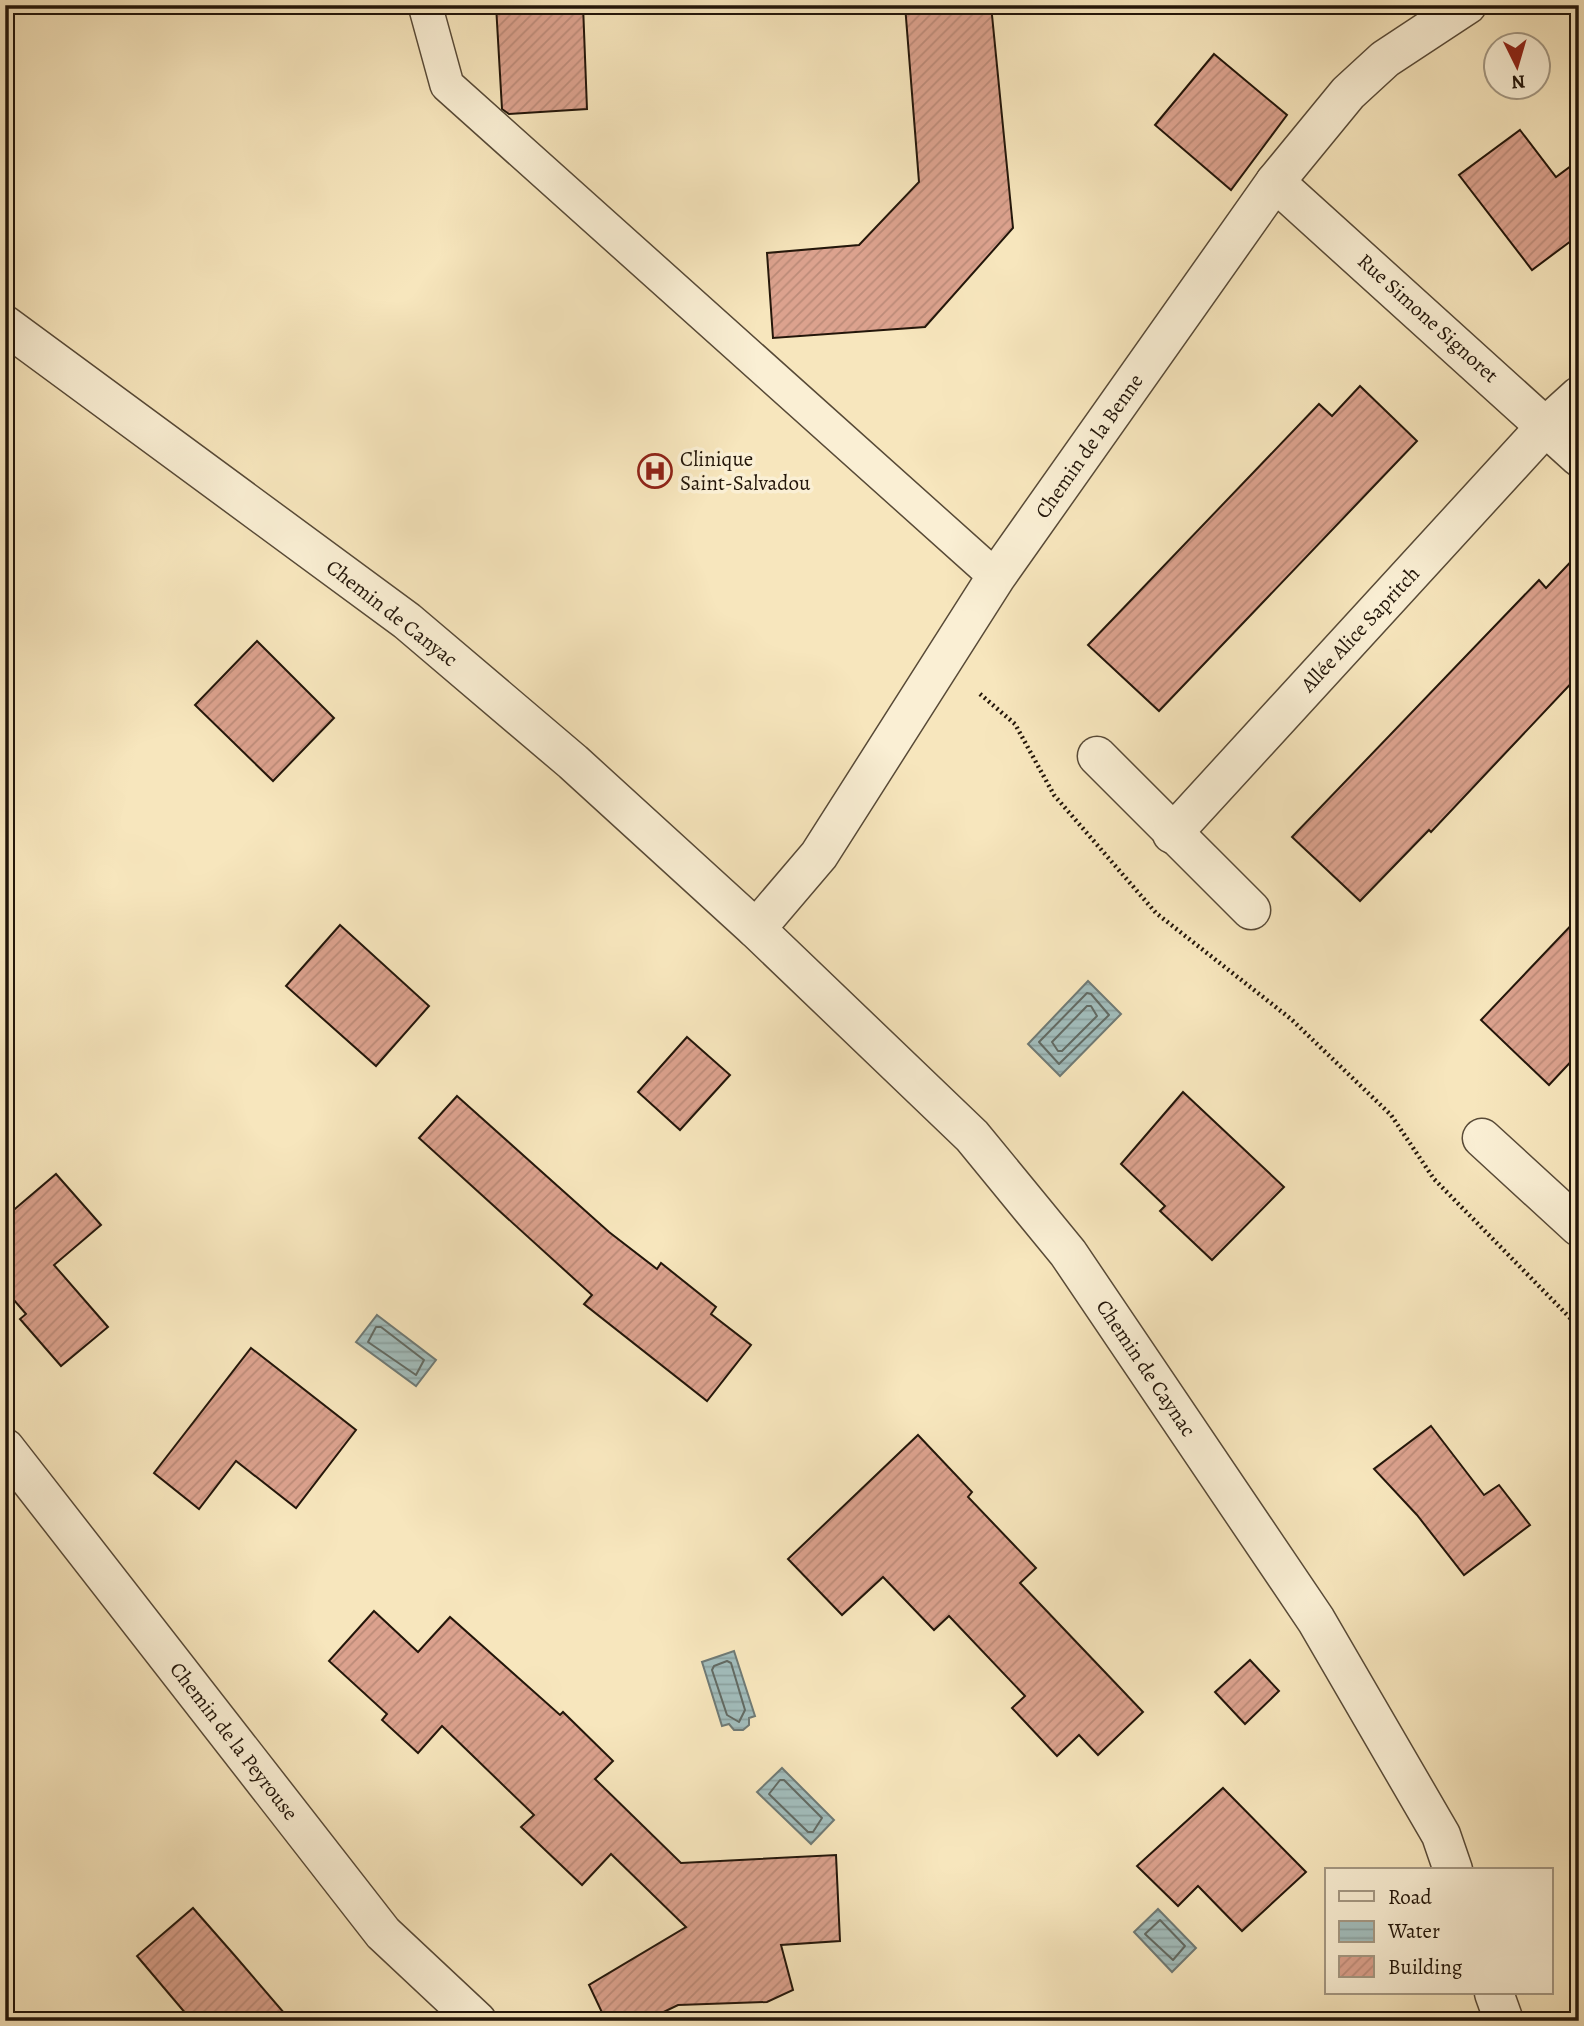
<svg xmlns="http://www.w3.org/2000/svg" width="1584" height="2026" font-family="Alegreya,serif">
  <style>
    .water { fill: url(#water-rules); stroke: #6f7a75; stroke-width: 2 }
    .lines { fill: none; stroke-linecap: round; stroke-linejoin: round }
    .shore { stroke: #626a63; stroke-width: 2 }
    .building { fill: url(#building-hatch); stroke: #23160a; stroke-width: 2 }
    .service-casing { stroke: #584a37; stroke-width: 36 }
    .minor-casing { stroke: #584a37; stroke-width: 41 }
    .path { stroke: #23160a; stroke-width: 4.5; stroke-dasharray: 2 3.5; stroke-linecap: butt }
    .service { stroke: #faefd4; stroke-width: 33 }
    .minor { stroke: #faefd4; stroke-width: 38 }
    .labels { text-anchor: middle; stroke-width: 7; stroke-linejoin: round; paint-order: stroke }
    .street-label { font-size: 21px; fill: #23160a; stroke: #faefd4 }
    .poi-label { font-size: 21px; fill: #23160a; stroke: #faefd4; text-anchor: start }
  </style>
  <defs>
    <pattern id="water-rules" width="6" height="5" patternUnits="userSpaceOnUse" patternTransform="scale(1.75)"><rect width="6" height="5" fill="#a2bdbc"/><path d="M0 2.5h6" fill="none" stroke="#8ba2a0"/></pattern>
    <pattern id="building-hatch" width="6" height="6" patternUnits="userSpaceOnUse" patternTransform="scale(1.75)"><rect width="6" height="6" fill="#dca28e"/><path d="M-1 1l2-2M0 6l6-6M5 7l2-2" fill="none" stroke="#bc8b79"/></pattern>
  </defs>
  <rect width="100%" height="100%" fill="#f7e6bd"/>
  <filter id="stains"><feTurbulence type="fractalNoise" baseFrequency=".00286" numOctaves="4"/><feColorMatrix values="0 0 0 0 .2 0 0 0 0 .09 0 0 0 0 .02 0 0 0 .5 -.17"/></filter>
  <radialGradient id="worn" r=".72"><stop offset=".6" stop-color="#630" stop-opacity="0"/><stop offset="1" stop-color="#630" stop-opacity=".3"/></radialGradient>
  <!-- water -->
  <g class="water">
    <polygon points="1088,981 1121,1014 1060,1076 1028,1044"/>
    <polygon points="377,1315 436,1360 416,1386 356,1342"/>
    <polygon points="734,1651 755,1716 749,1718 749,1725 743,1730 734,1730 729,1724 722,1726 702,1662"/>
    <polygon points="782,1768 834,1820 811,1844 757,1792"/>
    <polygon points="1158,1909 1196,1948 1172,1972 1134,1932"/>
  </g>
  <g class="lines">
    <!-- shore -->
    <g class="shore">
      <polygon points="1087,993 1091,994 1109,1015 1059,1064 1039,1042"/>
      <polygon points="1087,1006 1091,1006 1097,1016 1062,1051 1058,1051 1052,1042"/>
      <polygon points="381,1327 424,1360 416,1375 368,1342 376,1327"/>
      <polygon points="727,1661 731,1663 745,1710 739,1722 727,1715 712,1670 714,1666"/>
      <polygon points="780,1780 784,1780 822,1818 813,1832 808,1832 769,1794"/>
      <polygon points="1160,1920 1185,1946 1173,1960 1145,1934"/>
    </g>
  </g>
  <!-- building -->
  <g class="building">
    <polygon points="496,5 583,5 587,109 509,114 502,109"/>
    <polygon points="905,5 991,5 1013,228 925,327 773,338 767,253 859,245 919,182"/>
    <polygon points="1214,54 1287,115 1231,190 1155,125"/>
    <polygon points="1520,130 1556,177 1579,160 1579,235 1532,270 1459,175"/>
    <polygon points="1360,386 1417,441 1159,711 1088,645 1319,404 1332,416"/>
    <polygon points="1579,553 1579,675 1431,832 1429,830 1360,901 1292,837 1539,580 1546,588"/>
    <polygon points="257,641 334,718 273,781 195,705"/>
    <polygon points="1579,917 1579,1053 1549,1085 1481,1020"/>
    <polygon points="340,925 429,1006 376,1066 286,986"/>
    <polygon points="687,1037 730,1075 680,1130 638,1092"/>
    <polygon points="1183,1092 1284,1187 1212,1260 1160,1211 1165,1206 1121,1164"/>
    <polygon points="457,1096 609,1232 657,1269 661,1263 716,1307 711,1314 751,1345 707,1401 584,1304 592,1295 419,1138"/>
    <polygon points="56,1174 101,1225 54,1265 108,1327 61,1366 20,1319 26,1314 14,1300 5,1307 5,1210 9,1214"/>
    <polygon points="251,1348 356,1430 296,1508 236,1461 199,1509 154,1473"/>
    <polygon points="1431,1426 1484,1495 1499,1485 1530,1525 1464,1575 1417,1515 1374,1469"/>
    <polygon points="918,1435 972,1492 968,1497 1036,1568 1020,1583 1143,1712 1098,1755 1079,1735 1057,1756 1012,1708 1025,1696 949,1616 934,1630 883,1577 842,1615 788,1559"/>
    <polygon points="374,1611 418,1652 450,1617 560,1715 563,1712 613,1761 595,1779 681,1863 836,1855 840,1941 781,1945 793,1990 767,2002 678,2005 645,2021 606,2021 589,1985 686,1927 611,1854 582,1885 521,1827 534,1815 442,1726 418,1753 382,1720 387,1714 329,1661"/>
    <polygon points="1250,1660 1279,1691 1245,1724 1215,1692"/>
    <polygon points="1223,1788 1306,1872 1242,1931 1198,1886 1178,1906 1137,1866"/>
    <polygon points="193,1908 236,1957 291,2021 192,2021 137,1956"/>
  </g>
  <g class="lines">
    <!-- service casing -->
    <g class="service-casing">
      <polyline id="service" points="425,5 447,85 996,577"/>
    </g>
    <!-- minor casing -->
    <g class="minor-casing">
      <g id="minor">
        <polyline points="1275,182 1579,457"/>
        <polyline points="5,325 407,621 573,762 756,929 972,1136 1068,1253 1316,1620 1441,1835 1453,1870"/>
        <polyline points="1097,756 1251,910"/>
        <polyline points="1172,834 1547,425 1579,396"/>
        <polyline points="756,929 819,855 996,577 1275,182 1348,93 1385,59 1467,5"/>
        <polyline points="1482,1138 1579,1227"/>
        <polyline points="5,1448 383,1933 477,2021"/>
        <polyline points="1494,1993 1504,2021"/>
      </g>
    </g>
    <!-- path -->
    <polyline class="path" points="980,694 1015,724 1054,795 1156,913 1291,1019 1391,1115 1434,1179 1579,1327"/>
    <!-- service -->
    <use href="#service" class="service"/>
    <!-- minor -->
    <use href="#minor" class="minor"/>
  </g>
  <!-- icons -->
  <defs>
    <g id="hospital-ring" transform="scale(1.75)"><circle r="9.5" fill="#faefd4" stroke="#8f2418" stroke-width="1.5"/><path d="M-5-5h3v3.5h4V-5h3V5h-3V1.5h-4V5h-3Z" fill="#8f2418"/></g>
  </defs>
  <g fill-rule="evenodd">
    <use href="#hospital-ring" x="655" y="471"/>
  </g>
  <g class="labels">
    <!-- street labels -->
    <g class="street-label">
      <text transform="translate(1428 318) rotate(42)" y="7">Rue Simone Signoret</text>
      <text transform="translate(1089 446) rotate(-55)" y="7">Chemin de la Benne</text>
      <text transform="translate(392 613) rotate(38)" y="7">Chemin de Canyac</text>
      <text transform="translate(1360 629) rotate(-47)" y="7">Allée Alice Sapritch</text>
      <text transform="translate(1146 1368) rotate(56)" y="7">Chemin de Caynac</text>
      <text transform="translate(234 1741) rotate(52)" y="7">Chemin de la Peyrouse</text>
    </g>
    <!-- poi labels -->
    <g class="poi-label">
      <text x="680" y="466">Clinique<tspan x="680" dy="24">Saint-Salvadou</tspan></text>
    </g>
  </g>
  <!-- margin -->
  <rect width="1584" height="2026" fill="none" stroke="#f7e6bd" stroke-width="28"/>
  <rect x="7" y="7" width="1570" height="2012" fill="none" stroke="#23160a" stroke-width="3.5"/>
  <rect x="14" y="14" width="1556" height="1998" fill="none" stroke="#23160a" stroke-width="2"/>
  <!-- legend -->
  <rect x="1325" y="1868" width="228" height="126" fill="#faefd4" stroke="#a49883" stroke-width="2"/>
  <rect x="1339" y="1891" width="35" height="10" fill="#faefd4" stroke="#a49883" stroke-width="2"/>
  <text x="1388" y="1904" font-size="21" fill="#23160a">Road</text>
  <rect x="1339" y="1921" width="35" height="21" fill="url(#water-rules)" stroke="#a49883" stroke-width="2"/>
  <text x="1388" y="1938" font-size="21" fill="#23160a">Water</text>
  <rect x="1339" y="1956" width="35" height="21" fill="url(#building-hatch)" stroke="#a49883" stroke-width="2"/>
  <text x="1388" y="1974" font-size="21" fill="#23160a">Building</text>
  <!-- north arrow -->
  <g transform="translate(1517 66) rotate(175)"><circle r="33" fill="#faefd4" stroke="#a49883" stroke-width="2"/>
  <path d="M0-5L12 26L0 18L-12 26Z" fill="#8f2418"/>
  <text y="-10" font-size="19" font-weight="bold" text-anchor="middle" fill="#23160a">N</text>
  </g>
  <rect width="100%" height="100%" filter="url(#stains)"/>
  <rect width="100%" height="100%" fill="url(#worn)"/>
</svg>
